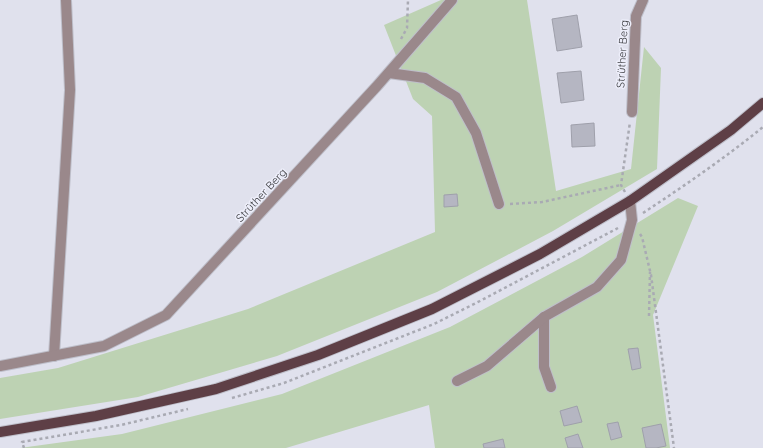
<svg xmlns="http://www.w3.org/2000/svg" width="763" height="448" font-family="Quicksand,sans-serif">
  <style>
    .green { fill: #bdd2b3 }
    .building { fill: #b5b6c2; stroke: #9fa0ab }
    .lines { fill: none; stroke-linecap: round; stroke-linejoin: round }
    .minor-casing { stroke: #bebfca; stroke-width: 12 }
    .major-casing { stroke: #bebfca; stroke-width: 12 }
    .path { stroke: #a9aab3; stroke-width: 2.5; stroke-dasharray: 3 3; stroke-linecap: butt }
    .minor { stroke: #9a888b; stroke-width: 10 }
    .major { stroke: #5e3f46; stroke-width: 10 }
    .labels { text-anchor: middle; stroke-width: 3; stroke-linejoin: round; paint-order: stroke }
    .street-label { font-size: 11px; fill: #37383c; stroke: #edeefa }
  </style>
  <rect width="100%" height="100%" fill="#e0e1ed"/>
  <!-- green -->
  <g class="green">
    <polygon points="441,0 527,0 556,191 631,169 644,47 661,68 657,169 553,231 437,292 277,356 138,397 0,419 0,378 58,368 248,309 435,232 432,116 413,99 384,25"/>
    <polygon points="678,198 698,206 653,315 670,448 435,448 429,405 286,448 20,448 122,434 282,394 450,327 582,257"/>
  </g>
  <!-- building -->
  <g class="building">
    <polygon points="577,15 582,47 557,51 552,19"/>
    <polygon points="581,71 584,100 561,103 557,73"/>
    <polygon points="594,123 595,146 572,147 571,125"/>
    <polygon points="457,194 458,206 444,207 444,195"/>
    <polygon points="638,348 641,368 632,370 628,349"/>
    <polygon points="577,406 582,422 564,426 560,411"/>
    <polygon points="618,422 622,437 611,440 607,424"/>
    <polygon points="661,424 666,446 656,448 646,448 642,428"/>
    <polygon points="578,434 583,448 568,448 565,438"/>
    <polygon points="503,439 505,448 484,448 483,444"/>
  </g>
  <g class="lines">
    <!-- minor casing -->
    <g class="minor-casing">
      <g id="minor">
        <polyline points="389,73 425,78 456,97 476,133 499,204"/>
        <polyline points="632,112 636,16 643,0"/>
        <polyline points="544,317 544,367 551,387"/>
        <polyline points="54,356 70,90 66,0"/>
        <polyline points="0,366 104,346 166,315 377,86 452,0"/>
        <polyline points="457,381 487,366 544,317 597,287 621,260 632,220 630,201"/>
      </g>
    </g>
    <!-- major casing -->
    <g class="major-casing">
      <polyline id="major" points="0,432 96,416 216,389 318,355 432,309 540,254 630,201 731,130 763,103"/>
    </g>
    <!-- path -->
    <g class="path">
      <polyline points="401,39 407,28 408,0"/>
      <polyline points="625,192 621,185 630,122"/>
      <polyline points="510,204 542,202 621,185"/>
      <path d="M643,213C684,186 725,158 763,127"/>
      <polyline points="640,234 642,237 651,275 674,448"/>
      <polyline points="649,316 650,272"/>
      <polyline points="232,398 284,383 434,324 480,301 618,228"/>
      <polyline points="24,448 22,442 121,425 188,409"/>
    </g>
    <!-- minor -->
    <use href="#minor" class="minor"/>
    <!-- major -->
    <use href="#major" class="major"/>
  </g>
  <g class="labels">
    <!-- street labels -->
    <g class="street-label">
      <text transform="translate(622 54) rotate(-87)" y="4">Strüther Berg</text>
      <text transform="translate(261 195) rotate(-47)" y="4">Strüther Berg</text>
    </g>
  </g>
</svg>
